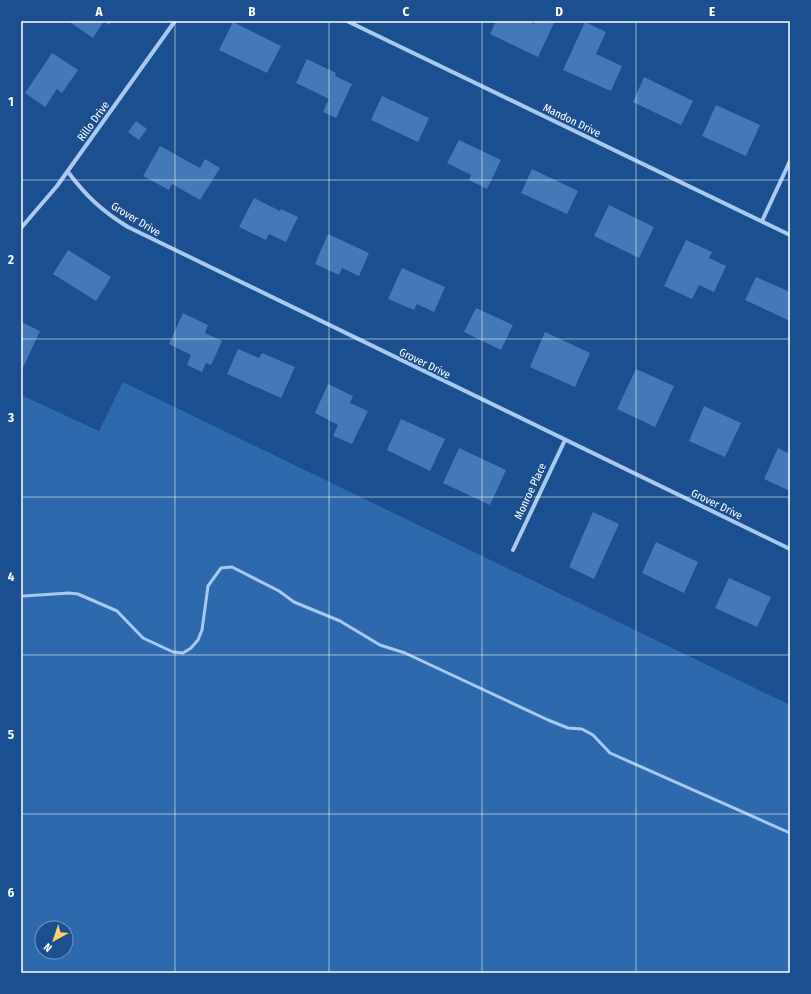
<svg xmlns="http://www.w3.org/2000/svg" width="811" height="994" font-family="'Fira Sans Condensed',sans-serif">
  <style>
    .green { fill: #2e69ad; fill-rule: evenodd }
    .building { fill: #4478b7 }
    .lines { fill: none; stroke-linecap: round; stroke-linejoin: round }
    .lane { stroke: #a9c9ee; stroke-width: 3 }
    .street { stroke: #a9c9ee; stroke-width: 4 }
    .grid { fill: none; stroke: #fff; stroke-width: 1; stroke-opacity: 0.55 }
    .labels { text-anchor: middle; stroke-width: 3.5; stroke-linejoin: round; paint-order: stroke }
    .street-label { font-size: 11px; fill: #fff; stroke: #1b4f8f }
    .neatline { fill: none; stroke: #fff; stroke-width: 1.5 }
    .grid-label { font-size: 13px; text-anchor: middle; font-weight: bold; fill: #fff }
  </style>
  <rect width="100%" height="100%" fill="#1b4f8f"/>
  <!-- green -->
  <path class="green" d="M123,382L790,705V973H21V395L99,431ZM42,928H66V952H42Z"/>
  <!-- building -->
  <g class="building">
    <polygon points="68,21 112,21 109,25 104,21 93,38"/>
    <polygon points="496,21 527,21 534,24 536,21 555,21 538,57 490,34"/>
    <polygon points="233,22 281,46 267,73 219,50"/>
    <polygon points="585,22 606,32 596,54 622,66 611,91 563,70"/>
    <polygon points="52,53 78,70 62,93 57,89 45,107 25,93"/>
    <polygon points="307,59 336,73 335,76 352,84 336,118 323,112 329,99 296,83"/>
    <polygon points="644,77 693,101 681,125 633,102"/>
    <polygon points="382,96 429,118 418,142 371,120"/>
    <polygon points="716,105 760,125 746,156 702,136"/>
    <polygon points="136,121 147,129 139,140 128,132"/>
    <polygon points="459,140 501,160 487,189 469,180 471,175 447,163"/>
    <polygon points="160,146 200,168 205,159 220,168 200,200 172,184 169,190 143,176"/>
    <polygon points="532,169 578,191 567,214 521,193"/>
    <polygon points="254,198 280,211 281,209 298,217 286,242 269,234 266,240 239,227"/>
    <polygon points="609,205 654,227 639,258 594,236"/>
    <polygon points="328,234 369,253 359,276 342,268 339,275 315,264"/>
    <polygon points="686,240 712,252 709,258 726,266 714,292 699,285 692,299 664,286"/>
    <polygon points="68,250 111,277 96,301 53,274"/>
    <polygon points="402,268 445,287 434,312 417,304 414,310 388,299"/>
    <polygon points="756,277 790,292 790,321 745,300"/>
    <polygon points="476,308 513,325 501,350 464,332"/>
    <polygon points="183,313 208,325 205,333 222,341 211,365 206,363 202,372 187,365 191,355 169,344"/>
    <polygon points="21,322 40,331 21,372"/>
    <polygon points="545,332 590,353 575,387 530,367"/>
    <polygon points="238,349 259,358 262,353 295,367 281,398 227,374"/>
    <polygon points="636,369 674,386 655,427 617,409"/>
    <polygon points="328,384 353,396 350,403 368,411 352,444 333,436 338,425 315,413"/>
    <polygon points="704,406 741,423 725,457 689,441"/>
    <polygon points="401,419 445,439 430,471 387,450"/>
    <polygon points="459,448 506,470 490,505 443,483"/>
    <polygon points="778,448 790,454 790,491 764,479"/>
    <polygon points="593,512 619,524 594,579 569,567"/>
    <polygon points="656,542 698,562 684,593 642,573"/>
    <polygon points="729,578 771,597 757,627 715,608"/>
  </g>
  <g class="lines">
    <!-- lane -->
    <polyline class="lane" points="24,596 69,593 78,594 117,611 143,638 173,652 183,653 191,648 198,640 202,630 208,586 221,568 232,567 279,591 294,602 340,621 380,645 405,653 548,720 568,728 582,729 593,735 610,753 790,833"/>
    <!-- street -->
    <g class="street">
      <polyline points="347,21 790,235"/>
      <path d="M68,172C86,196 102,211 128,227L790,549"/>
      <polyline points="762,221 790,161"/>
      <polyline points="21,228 57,186 175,21"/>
      <polyline points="513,550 565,440"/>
    </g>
  </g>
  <!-- grid -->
  <path class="grid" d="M175,21V973M329,21V973M482,21V973M636,21V973M21,180H790M21,339H790M21,497H790M21,655H790M21,814H790"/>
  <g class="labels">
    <!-- street labels -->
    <g class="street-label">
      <text transform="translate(572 120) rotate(26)" y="4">Mandon Drive</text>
      <text transform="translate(93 121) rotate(-54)" y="4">Rillo Drive</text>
      <text transform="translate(136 219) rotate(31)" y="4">Grover Drive</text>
      <text transform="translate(425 363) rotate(26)" y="4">Grover Drive</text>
      <text transform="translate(530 491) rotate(-65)" y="4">Monroe Place</text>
      <text transform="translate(717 504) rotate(26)" y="4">Grover Drive</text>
    </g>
  </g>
  <!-- border -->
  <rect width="811" height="994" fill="none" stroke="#1b4f8f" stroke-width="44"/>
  <!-- north arrow -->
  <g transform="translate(54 940) rotate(220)"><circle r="19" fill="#1b4f8f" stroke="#7695bc"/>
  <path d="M0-3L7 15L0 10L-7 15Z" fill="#ffd166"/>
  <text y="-6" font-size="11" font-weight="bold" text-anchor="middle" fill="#ffffff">N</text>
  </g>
  <rect x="22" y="22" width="767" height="950" class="neatline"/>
  <g class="grid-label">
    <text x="99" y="16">A</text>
    <text x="252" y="16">B</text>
    <text x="406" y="16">C</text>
    <text x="559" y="16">D</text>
    <text x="712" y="16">E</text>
    <text x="11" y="106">1</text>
    <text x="11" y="264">2</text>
    <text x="11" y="422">3</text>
    <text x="11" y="581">4</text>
    <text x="11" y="739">5</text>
    <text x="11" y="897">6</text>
  </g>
</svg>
